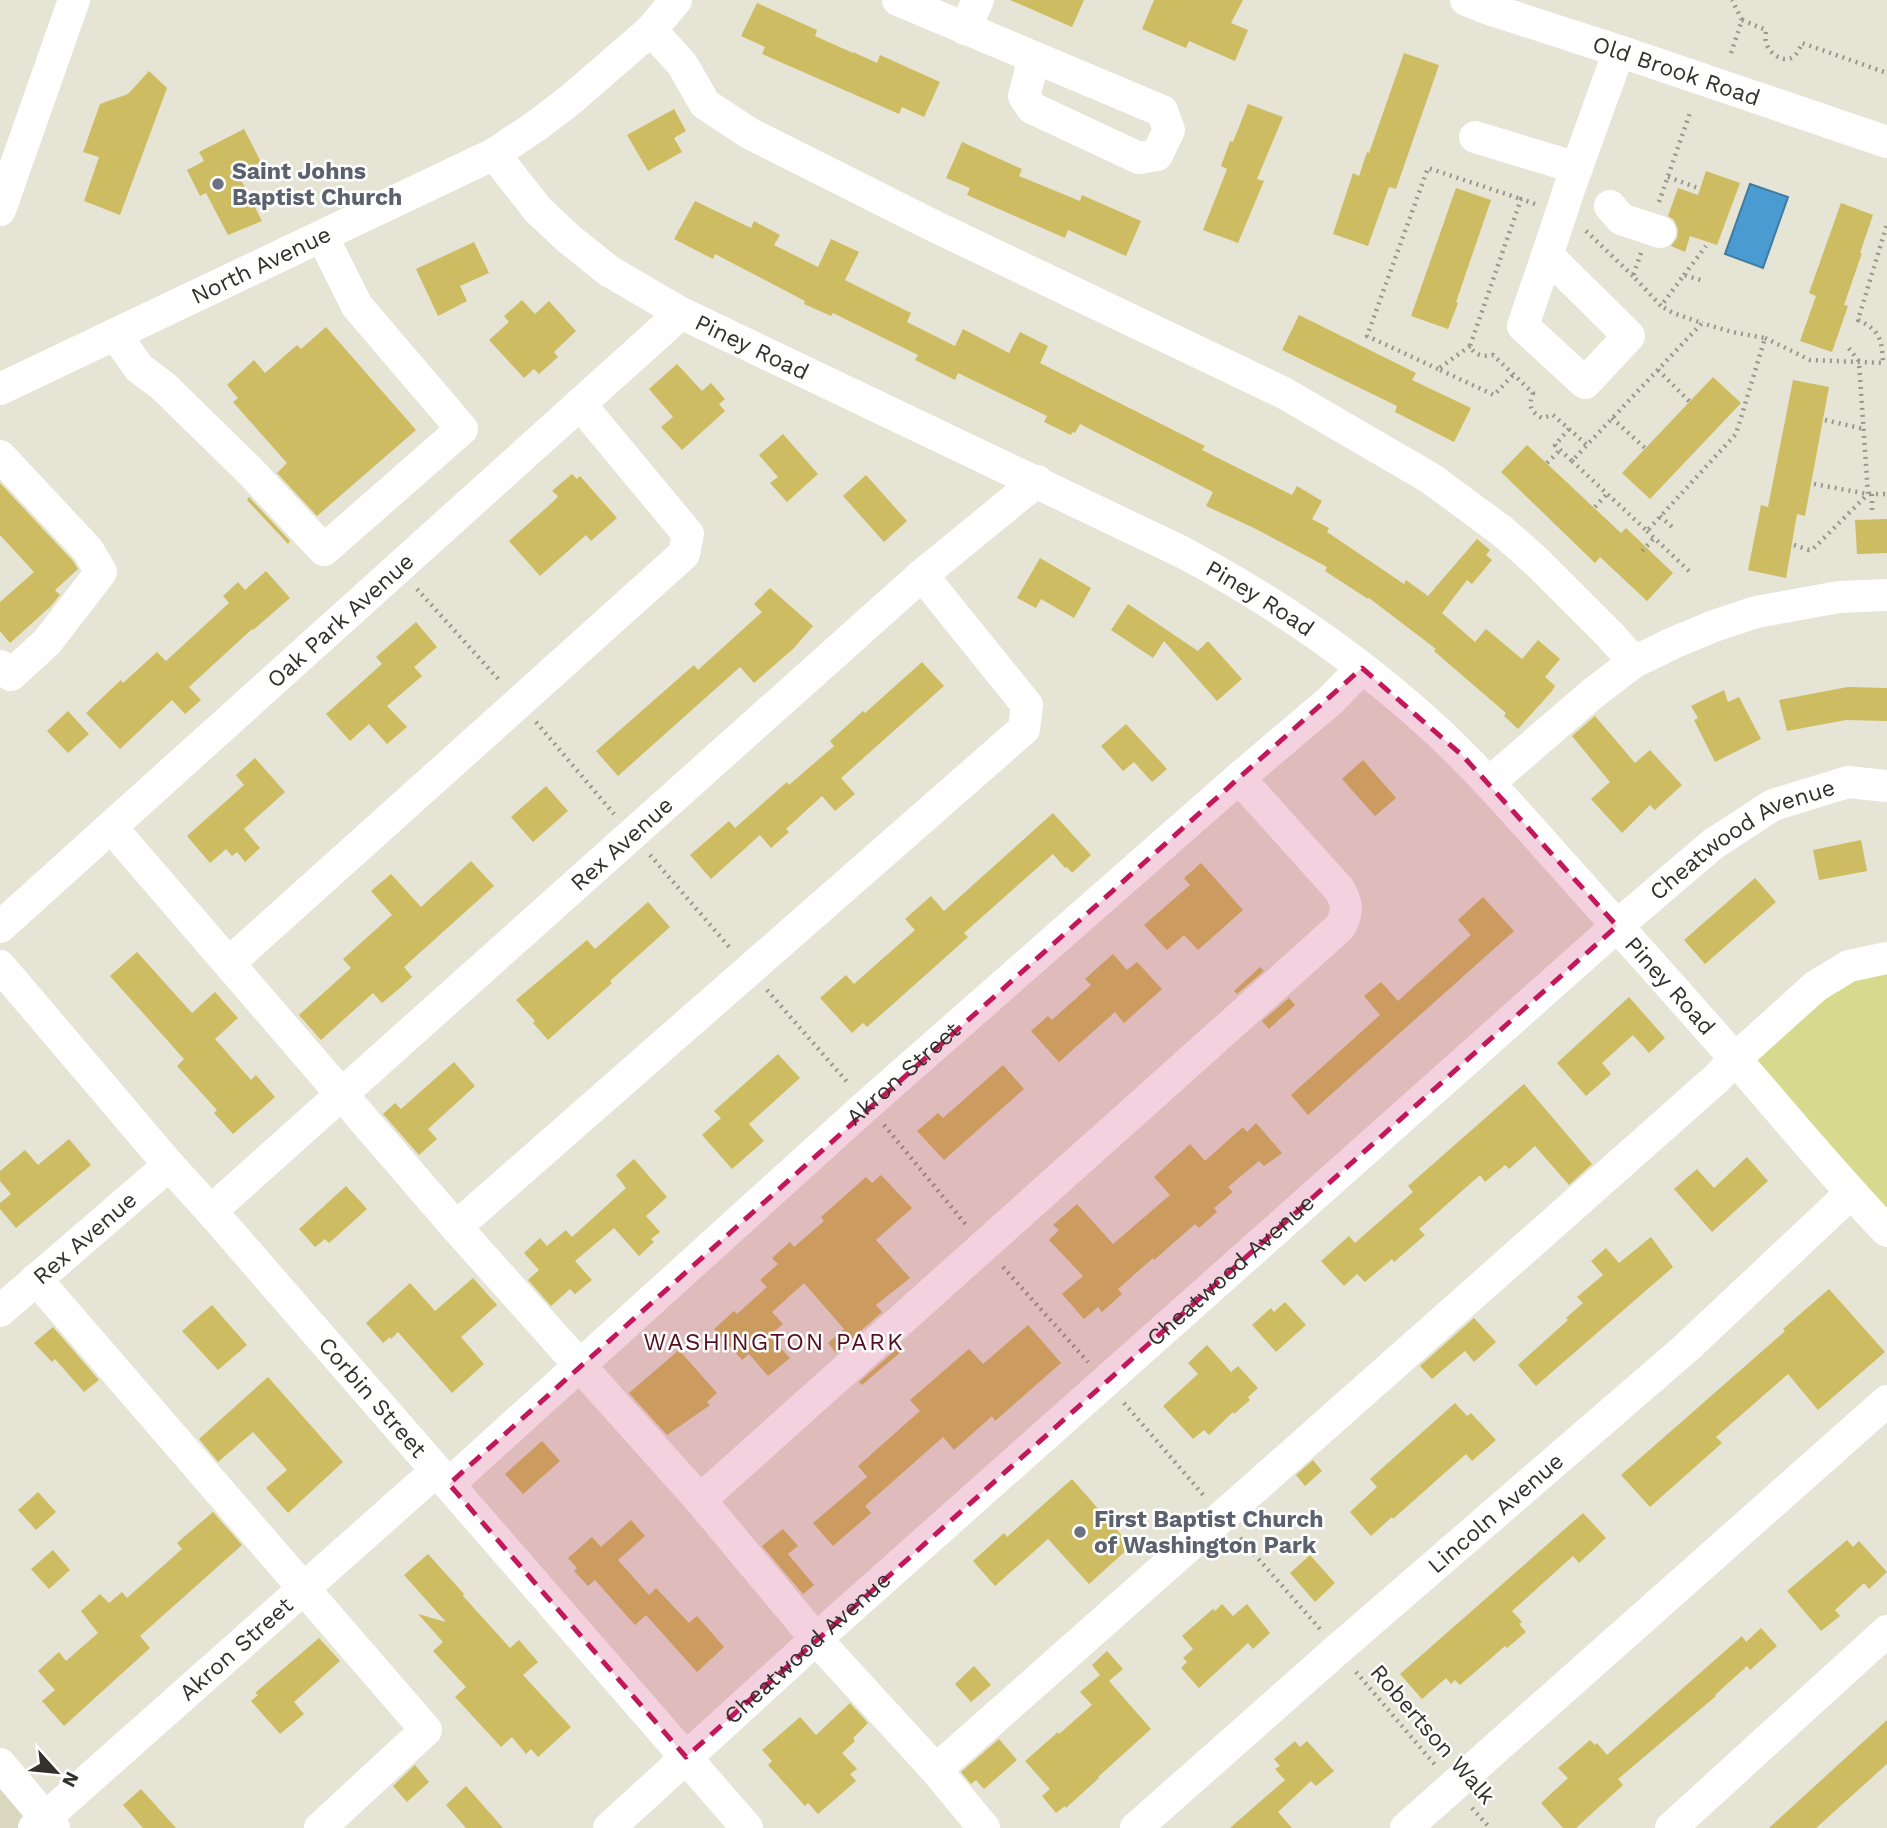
<svg xmlns="http://www.w3.org/2000/svg" width="1887" height="1828" font-family="'Work Sans',sans-serif">
  <style>
    .built { fill: #dbd8c2 }
    .green { fill: #d7da8e }
    .water { fill: #499bd2; stroke: #427ba0; stroke-width: 2 }
    .building { fill: #cdbc61 }
    .lines { fill: none; stroke-linecap: round; stroke-linejoin: round }
    .path { stroke: #99988d; stroke-width: 4.5; stroke-dasharray: 2 5; stroke-linecap: butt }
    .minor { stroke: #fff; stroke-width: 32 }
    .marked { fill: #c2185b; fill-opacity: 0.2; stroke: #c2185b; stroke-width: 5; stroke-dasharray: 14 9; stroke-linejoin: round }
    .worship-dot { fill: #6b7280; stroke: #fff; stroke-width: 2.5 }
    .labels { text-anchor: middle; stroke-width: 5; stroke-linejoin: round; paint-order: stroke }
    .street-label { font-size: 23px; fill: #32312c; stroke: #fff }
    .worship-label { font-size: 23px; font-weight: bold; fill: #5b616d; stroke: #fff; text-anchor: start }
    .neighbourhood-label { font-size: 24px; letter-spacing: 2px; fill: #540f21; stroke: #fff }
  </style>
  <rect width="100%" height="100%" fill="#e6e4d5"/>
  <!-- built -->
  <polygon class="built" points="0,1772 50,1828 0,1828"/>
  <!-- green -->
  <polygon class="green" points="1887,958 1887,1231 1735,1059 1816,986"/>
  <!-- water -->
  <polygon class="water" points="1750,184 1788,197 1763,268 1725,254"/>
  <!-- building -->
  <g class="building">
    <polygon points="1010,0 1084,0 1072,27"/>
    <polygon points="1154,0 1243,0 1231,23 1248,30 1235,61 1189,41 1186,48 1142,29"/>
    <polygon points="757,3 817,30 815,36 853,53 853,52 877,63 880,55 940,82 924,117 902,107 899,114 762,54 765,47 741,36"/>
    <polygon points="1404,53 1439,65 1396,189 1389,187 1368,246 1333,234 1353,173 1359,176 1367,152 1369,153"/>
    <polygon points="149,71 167,88 120,215 84,201 99,157 83,152 100,104 128,94"/>
    <polygon points="1248,104 1283,117 1257,179 1264,181 1238,243 1203,230 1227,169 1221,166 1230,141 1233,142"/>
    <polygon points="674,109 686,131 674,138 682,152 648,171 627,135"/>
    <polygon points="244,129 261,162 238,174 262,221 228,235 206,193 200,196 187,170 204,161 199,152"/>
    <polygon points="962,142 1022,169 1019,176 1080,201 1082,195 1141,221 1126,256 1068,230 1065,238 967,195 970,188 946,178"/>
    <polygon points="1706,171 1740,183 1717,245 1690,236 1685,252 1671,246 1677,238 1678,229 1674,220 1668,216 1678,188 1698,195"/>
    <polygon points="1456,188 1491,200 1456,302 1458,303 1448,329 1411,316"/>
    <polygon points="695,201 751,228 754,221 780,235 774,245 818,267 831,239 859,252 845,280 911,313 907,322 955,346 963,329 1009,353 1020,332 1048,346 1040,363 1205,446 1202,450 1292,495 1297,486 1322,501 1312,519 1329,528 1327,532 1404,584 1406,580 1428,596 1477,539 1490,550 1486,555 1492,560 1472,584 1467,580 1442,613 1475,642 1486,629 1522,659 1538,640 1560,659 1545,677 1555,686 1552,691 1518,729 1504,716 1506,713 1434,651 1436,649 1369,598 1368,599 1325,571 1327,567 1254,528 1206,506 1213,492 1080,424 1075,433 1072,432 1071,435 1044,422 1047,416 958,373 955,380 915,360 918,355 833,313 831,316 804,304 805,301 715,254 713,259 674,239"/>
    <polygon points="1841,203 1873,215 1860,253 1862,253 1844,305 1848,306 1832,352 1800,341 1816,296 1809,293"/>
    <polygon points="474,242 489,273 460,286 467,301 438,316 416,269"/>
    <polygon points="522,300 535,314 549,301 576,331 554,352 558,357 539,374 534,369 524,378 489,340 509,322 504,316"/>
    <polygon points="1299,315 1416,373 1412,380 1471,408 1454,442 1395,412 1397,406 1282,350"/>
    <polygon points="326,327 416,430 317,516 277,473 287,463 233,402 238,398 227,385 254,360 265,373 297,345 301,349"/>
    <polygon points="677,364 702,391 711,383 725,399 719,404 725,411 682,450 661,427 673,417 649,389"/>
    <polygon points="1713,377 1741,403 1650,499 1622,473"/>
    <polygon points="1793,380 1829,387 1805,516 1797,514 1786,578 1748,570 1761,505 1768,507"/>
    <polygon points="783,434 818,474 787,502 770,483 778,477 759,455"/>
    <polygon points="1527,445 1621,533 1626,528 1673,573 1647,601 1600,557 1595,563 1501,472"/>
    <polygon points="572,474 577,479 580,476 617,518 591,541 586,535 540,576 509,541 555,500 558,496 552,491"/>
    <polygon points="866,475 907,521 884,542 843,496"/>
    <polygon points="0,483 73,561 78,569 55,590 60,595 51,606 10,643 0,631 0,602 34,572 0,535"/>
    <polygon points="249,497 290,541 288,544 247,500"/>
    <polygon points="1887,519 1887,553 1857,554 1855,520"/>
    <polygon points="1040,558 1091,588 1074,618 1041,599 1036,608 1017,598"/>
    <polygon points="266,571 290,598 253,630 252,629 189,687 201,700 185,714 172,700 120,749 86,713 121,680 123,683 157,652 166,661 229,603 223,596 238,582 245,590"/>
    <polygon points="770,588 813,626 794,648 754,683 740,667 618,776 596,751 694,665 698,670 762,612 754,604"/>
    <polygon points="1128,604 1198,651 1208,641 1242,679 1217,701 1164,641 1153,658 1111,630"/>
    <polygon points="416,622 437,647 414,667 422,676 387,706 407,727 387,744 369,724 350,741 326,714 382,664 376,657"/>
    <polygon points="922,662 944,686 841,778 855,794 835,811 822,796 786,829 789,832 771,848 760,835 711,879 690,855 729,821 735,828 787,782 789,785 834,746 830,741 863,711 865,713"/>
    <polygon points="1848,687 1887,688 1887,721 1846,720 1787,731 1779,700"/>
    <polygon points="1724,690 1728,702 1739,697 1761,739 1715,762 1694,720 1698,718 1691,706"/>
    <polygon points="68,711 89,734 68,753 47,731"/>
    <polygon points="1595,716 1635,763 1650,750 1682,785 1655,810 1650,805 1622,833 1591,799 1610,782 1572,736"/>
    <polygon points="1126,724 1167,769 1152,782 1134,762 1123,771 1101,746"/>
    <polygon points="255,758 285,792 244,829 260,848 245,862 237,852 232,856 226,849 210,863 187,836 244,785 236,775"/>
    <polygon points="1363,760 1396,798 1375,816 1342,779"/>
    <polygon points="546,786 568,811 533,842 511,817"/>
    <polygon points="1053,813 1091,855 1072,873 1067,867 1065,868 1053,854 964,933 968,937 892,1005 867,1027 863,1023 852,1033 820,998 846,975 854,984 915,930 905,919 931,896 944,911"/>
    <polygon points="1861,840 1867,871 1819,880 1813,850"/>
    <polygon points="471,861 494,886 404,967 412,977 401,987 382,1003 373,993 321,1040 299,1015 351,968 343,959 392,915 371,891 391,874 421,907"/>
    <polygon points="1201,863 1243,910 1198,950 1184,935 1167,950 1144,925 1190,885 1184,878"/>
    <polygon points="1755,878 1776,902 1705,964 1684,940"/>
    <polygon points="1483,897 1514,931 1308,1115 1291,1095 1380,1015 1364,996 1381,982 1398,1001 1471,935 1458,920"/>
    <polygon points="648,902 670,927 610,981 612,983 548,1040 533,1023 535,1021 516,1000 587,940 595,949"/>
    <polygon points="137,952 192,1013 215,992 238,1018 215,1039 251,1080 256,1075 275,1097 233,1134 214,1113 217,1110 177,1066 184,1059 110,976"/>
    <polygon points="1113,954 1127,970 1137,962 1162,989 1124,1023 1115,1012 1059,1062 1031,1031 1048,1016 1052,1020 1091,985 1085,979"/>
    <polygon points="1260,967 1264,971 1237,994 1234,991"/>
    <polygon points="1629,997 1665,1038 1649,1053 1633,1035 1602,1063 1611,1074 1586,1096 1557,1063"/>
    <polygon points="1289,998 1295,1005 1269,1029 1262,1021"/>
    <polygon points="778,1054 800,1078 749,1124 764,1141 732,1169 702,1135 721,1118 714,1111"/>
    <polygon points="454,1062 475,1086 428,1129 437,1139 419,1155 383,1114 395,1103 401,1109"/>
    <polygon points="1003,1065 1024,1089 944,1160 917,1131 938,1113 943,1118"/>
    <polygon points="1524,1084 1592,1164 1569,1185 1535,1146 1509,1169 1505,1165 1485,1182 1480,1175 1419,1229 1425,1235 1394,1262 1392,1259 1365,1282 1357,1274 1344,1286 1321,1261 1349,1236 1355,1243 1413,1192 1408,1186"/>
    <polygon points="1256,1123 1282,1153 1264,1166 1259,1161 1228,1187 1233,1192 1214,1208 1217,1212 1199,1228 1195,1224 1154,1260 1153,1258 1118,1289 1122,1294 1102,1312 1098,1307 1084,1319 1062,1294 1083,1276 1049,1240 1059,1230 1053,1225 1077,1204 1113,1244 1170,1195 1154,1177 1190,1144 1205,1161 1243,1127 1247,1132"/>
    <polygon points="69,1139 91,1165 16,1228 0,1209 0,1203 11,1194 0,1181 0,1171 25,1150 38,1165"/>
    <polygon points="1747,1157 1768,1181 1712,1232 1674,1189 1697,1169 1714,1188"/>
    <polygon points="634,1159 667,1197 646,1216 660,1232 651,1239 654,1242 639,1256 614,1228 575,1261 592,1280 575,1294 570,1289 551,1306 528,1280 539,1270 524,1253 540,1238 547,1246 566,1230 572,1237 626,1188 616,1175"/>
    <polygon points="881,1175 912,1208 876,1240 910,1278 876,1305 882,1312 836,1353 828,1343 844,1329 804,1283 772,1312 783,1324 769,1336 790,1358 768,1376 749,1354 742,1360 714,1329 734,1311 737,1314 767,1287 760,1280 778,1264 772,1258 790,1242 794,1247 824,1221 821,1217 866,1177 872,1183"/>
    <polygon points="346,1186 367,1209 329,1243 325,1239 315,1247 299,1229"/>
    <polygon points="1651,1237 1673,1267 1536,1386 1518,1365 1568,1320 1566,1318 1583,1303 1577,1297 1603,1275 1591,1261 1606,1248 1619,1263"/>
    <polygon points="473,1278 497,1305 461,1337 484,1364 452,1393 398,1332 391,1339 390,1337 383,1343 366,1323 410,1283 435,1311"/>
    <polygon points="1829,1289 1885,1352 1818,1410 1788,1374 1716,1437 1722,1443 1650,1507 1621,1475 1785,1331 1783,1329"/>
    <polygon points="1285,1302 1306,1325 1276,1352 1252,1325 1271,1308 1274,1312"/>
    <polygon points="212,1305 247,1345 218,1370 182,1331"/>
    <polygon points="1474,1318 1496,1342 1474,1362 1465,1351 1432,1379 1420,1366"/>
    <polygon points="1028,1325 1061,1363 995,1421 992,1416 954,1450 943,1437 865,1506 871,1513 833,1546 813,1523 867,1477 858,1466 920,1411 910,1400 969,1349 983,1364"/>
    <polygon points="53,1327 99,1380 84,1392 55,1359 52,1362 34,1343"/>
    <polygon points="1207,1345 1231,1372 1238,1366 1258,1388 1248,1397 1250,1400 1234,1414 1233,1412 1209,1435 1204,1430 1193,1439 1163,1406 1198,1374 1188,1363"/>
    <polygon points="899,1347 902,1351 862,1385 859,1382"/>
    <polygon points="679,1350 717,1393 707,1402 710,1405 667,1435 629,1393"/>
    <polygon points="268,1377 343,1462 288,1513 266,1488 287,1470 253,1432 218,1462 199,1439"/>
    <polygon points="1455,1403 1467,1416 1471,1413 1496,1440 1472,1461 1466,1454 1393,1519 1392,1517 1371,1536 1350,1512 1377,1487 1370,1479"/>
    <polygon points="542,1441 560,1461 523,1494 505,1474"/>
    <polygon points="1313,1460 1322,1471 1305,1486 1296,1475"/>
    <polygon points="1072,1479 1131,1546 1089,1584 1048,1539 995,1586 973,1561 1004,1533 1007,1537"/>
    <polygon points="38,1492 56,1512 36,1530 18,1510"/>
    <polygon points="213,1512 242,1545 140,1636 150,1648 64,1726 42,1701 55,1690 38,1671 59,1652 66,1661 98,1633 81,1611 100,1594 109,1603 122,1592 127,1598 182,1549 177,1543"/>
    <polygon points="1583,1513 1606,1538 1579,1563 1573,1556 1512,1611 1522,1622 1519,1624 1526,1632 1507,1648 1505,1646 1460,1685 1455,1680 1451,1684 1446,1678 1422,1699 1400,1674"/>
    <polygon points="631,1520 645,1536 618,1560 649,1595 656,1588 689,1623 697,1616 724,1647 697,1672 646,1615 635,1625 595,1580 588,1586 574,1571 577,1568 568,1558 592,1537 601,1547"/>
    <polygon points="783,1529 798,1546 788,1554 814,1585 803,1594 762,1546"/>
    <polygon points="1847,1540 1853,1547 1859,1541 1887,1572 1869,1589 1864,1583 1835,1610 1840,1616 1821,1631 1787,1591"/>
    <polygon points="53,1550 70,1570 49,1589 31,1569"/>
    <polygon points="428,1554 464,1594 463,1596 510,1648 519,1640 538,1662 523,1675 571,1727 538,1757 531,1749 526,1754 512,1737 501,1747 455,1697 466,1687 433,1651 443,1642 418,1614 446,1622 404,1575"/>
    <polygon points="1310,1555 1335,1583 1315,1602 1290,1573"/>
    <polygon points="1222,1604 1233,1616 1247,1604 1270,1633 1253,1649 1248,1643 1199,1688 1181,1668 1187,1662 1183,1658 1193,1649 1182,1636 1213,1609 1215,1611"/>
    <polygon points="1761,1628 1777,1646 1750,1670 1747,1666 1715,1695 1716,1696 1618,1779 1623,1785 1576,1828 1563,1828 1541,1803 1568,1778 1558,1768 1590,1740 1595,1745 1597,1743 1607,1755 1742,1636 1746,1642"/>
    <polygon points="319,1638 340,1661 294,1702 304,1714 280,1734 251,1701 258,1695 255,1693"/>
    <polygon points="1107,1651 1123,1669 1109,1681 1151,1729 1098,1777 1099,1778 1066,1808 1065,1806 1056,1813 1042,1796 1050,1789 1025,1761 1058,1732 1059,1734 1092,1705 1080,1692 1100,1675 1092,1665"/>
    <polygon points="974,1666 991,1685 971,1702 955,1684"/>
    <polygon points="850,1703 868,1723 853,1738 855,1741 842,1753 857,1769 850,1774 856,1781 818,1814 808,1803 805,1806 768,1765 772,1761 762,1750 800,1717 816,1735"/>
    <polygon points="1887,1720 1887,1764 1816,1828 1769,1828"/>
    <polygon points="999,1739 1017,1760 984,1789 976,1780 971,1784 961,1772"/>
    <polygon points="1295,1741 1300,1747 1307,1741 1334,1771 1316,1786 1311,1781 1278,1812 1292,1828 1230,1828 1285,1780 1275,1769 1280,1766 1274,1759"/>
    <polygon points="415,1765 429,1782 407,1802 393,1786"/>
    <polygon points="466,1786 503,1828 466,1828 446,1805"/>
    <polygon points="141,1789 176,1828 143,1828 123,1805"/>
  </g>
  <g class="lines">
    <!-- path -->
    <g class="path">
      <path d="M1742,20L1766,30C1766,34 1765,38 1766,42C1768,52 1782,64 1793,57C1797,54 1800,48 1802,43L1887,73"/>
      <polyline points="1731,53 1742,20 1732,0"/>
      <polyline points="1668,177 1698,188"/>
      <polyline points="1659,202 1691,110"/>
      <path d="M1535,204L1521,199L1470,346C1474,355 1483,357 1493,355L1533,393C1528,406 1531,412 1542,418L1553,415L1587,445L1702,323L1673,313L1661,306"/>
      <polyline points="1586,231 1633,276"/>
      <polyline points="1641,253 1633,276 1661,306 1684,275 1704,281"/>
      <polyline points="1684,275 1706,246"/>
      <path d="M1765,338L1810,360L1883,363C1882,340 1880,330 1858,320L1887,224"/>
      <polyline points="1470,346 1438,369 1494,395 1513,375"/>
      <polyline points="1438,369 1367,336 1428,168 1521,199"/>
      <polyline points="1658,370 1690,402"/>
      <polyline points="1612,418 1646,449"/>
      <polyline points="1825,420 1864,429"/>
      <polyline points="1569,429 1555,445 1572,461 1587,445"/>
      <polyline points="1572,461 1647,531 1736,434 1765,338 1732,332 1702,323"/>
      <polyline points="1547,463 1560,450"/>
      <polyline points="1814,484 1868,494 1887,494"/>
      <polyline points="1872,494 1872,514"/>
      <polyline points="1595,507 1607,494"/>
      <polyline points="1660,516 1672,527"/>
      <polyline points="1647,531 1689,571"/>
      <polyline points="1794,545 1809,550 1813,549 1868,494 1859,363 1858,360 1847,346"/>
      <polyline points="1642,551 1654,538"/>
      <polyline points="417,589 500,681"/>
      <polyline points="536,722 614,814"/>
      <polyline points="650,855 731,949"/>
      <polyline points="767,990 848,1083"/>
      <polyline points="884,1125 967,1226"/>
      <polyline points="1003,1267 1088,1362"/>
      <polyline points="1124,1403 1205,1497"/>
      <polyline points="1240,1538 1320,1629"/>
      <polyline points="1356,1672 1436,1766"/>
      <polyline points="1472,1808 1490,1828"/>
    </g>
    <!-- minor -->
    <g class="minor">
      <polyline points="898,0 1162,111 1169,130 1157,155 1139,158 1032,108 1024,96 1034,58"/>
      <path id="s1" d="M1466,0L1486,8L1619,51L1887,142"/>
      <polyline points="965,29 978,0"/>
      <polyline points="651,30 682,64 705,104 749,133 936,227 1284,393 1430,478 1502,531 1536,561 1610,635 1634,662"/>
      <polyline points="1475,137 1577,168"/>
      <path id="s2" d="M494,154L538,210L569,239L609,271L681,313L1182,552C1274,601 1360,660 1437,731C1487,778 1532,831 1578,882C1631,942 1684,1000 1736,1060C1786,1117 1834,1176 1887,1231"/>
      <polyline points="1610,206 1621,219 1660,232"/>
      <polyline points="0,210 74,0"/>
      <path d="M1547,255L1629,336L1585,383L1523,326C1538,281 1554,237 1568,192L1619,51"/>
      <polyline points="115,334 139,368 163,386 249,470 324,550 462,429 357,306 322,236"/>
      <path id="s3" d="M0,389L494,154L536,126L569,101L651,30L676,0"/>
      <polyline points="0,456 88,550 101,572 47,642 11,675 0,666"/>
      <polyline points="1489,783 1592,694 1634,662 1673,643 1714,626 1756,612 1839,597 1887,595"/>
      <polyline points="111,827 456,1227 700,1500 816,1639 936,1770 984,1828"/>
      <path id="s4" d="M0,927L681,313"/>
      <polyline points="229,963 684,554 688,534 580,404"/>
      <path id="s5" d="M0,966L169,1165L211,1211L747,1828"/>
      <path id="s6" d="M211,1211L922,575L1037,481"/>
      <polyline points="456,1227 1024,729 1027,705 922,575"/>
      <polyline points="36,1279 426,1730 320,1828"/>
      <path id="s7" d="M0,1311L169,1165"/>
      <path id="s8" d="M449,1484L867,1105L1239,778L1330,701L1362,668"/>
      <path d="M700,1500L1340,927C1348,912 1348,904 1339,889L1239,778"/>
      <polyline points="0,1764 54,1828"/>
      <polyline points="936,1770 1717,1078 1735,1059 1816,986 1849,966 1887,958"/>
      <path id="s9" d="M34,1828L436,1471"/>
      <path id="s10" d="M609,1828L816,1639L1617,926L1713,844L1773,805L1848,782L1887,786"/>
      <path id="s11" d="M1136,1828L1337,1650L1685,1349L1851,1193"/>
      <polyline points="1406,1828 1887,1401"/>
      <polyline points="1671,1828 1887,1631"/>
    </g>
  </g>
  <!-- marked area -->
  <path class="marked" d="M1362,668L1463,756L1617,926L686,1757L449,1484Z"/>
  <!-- markers -->
  <g class="worship-dot">
    <circle cx="218" cy="184" r="7"/>
    <circle cx="1080" cy="1532" r="7"/>
  </g>
  <g class="labels">
    <!-- street labels -->
    <g class="street-label">
      <text dy="8" stroke="none"><textPath href="#s1" startOffset="222">Old Brook Road</textPath></text>
      <text dy="8" stroke="none"><textPath href="#s3" startOffset="289">North Avenue</textPath></text>
      <text dy="8" stroke="none"><textPath href="#s2" startOffset="327">Piney Road</textPath></text>
      <text dy="8" stroke="none"><textPath href="#s2" startOffset="894">Piney Road</textPath></text>
      <text dy="8" stroke="none"><textPath href="#s4" startOffset="458">Oak Park Avenue</textPath></text>
      <text dy="8" stroke="none"><textPath href="#s10" startOffset="1507">Cheatwood Avenue</textPath></text>
      <text dy="8" stroke="none"><textPath href="#s6" startOffset="551">Rex Avenue</textPath></text>
      <text dy="8" stroke="none"><textPath href="#s2" startOffset="1461">Piney Road</textPath></text>
      <text dy="8" stroke="none"><textPath href="#s8" startOffset="612">Akron Street</textPath></text>
      <text dy="8" stroke="none"><textPath href="#s7" startOffset="112">Rex Avenue</textPath></text>
      <text dy="8" stroke="none"><textPath href="#s10" startOffset="835">Cheatwood Avenue</textPath></text>
      <text dy="8" stroke="none"><textPath href="#s5" startOffset="570">Corbin Street</textPath></text>
      <text dy="8" stroke="none"><textPath href="#s11" startOffset="478">Lincoln Avenue</textPath></text>
      <text dy="8" stroke="none"><textPath href="#s10" startOffset="268">Cheatwood Avenue</textPath></text>
      <text dy="8" stroke="none"><textPath href="#s9" startOffset="270">Akron Street</textPath></text>
      <text transform="translate(1433 1734) rotate(49)" y="8">Robertson Walk</text>
    </g>
    <!-- worship labels -->
    <g class="worship-label">
      <text x="232" y="179">Saint Johns<tspan x="232" dy="26">Baptist Church</tspan></text>
      <text x="1094" y="1527">First Baptist Church<tspan x="1094" dy="26">of Washington Park</tspan></text>
    </g>
    <!-- neighbourhood labels -->
    <g class="neighbourhood-label">
      <text x="774" y="1350">WASHINGTON PARK</text>
    </g>
  </g>
  <!-- north arrow -->
  <g transform="translate(56 1772) rotate(117)" stroke="#ffffff" stroke-width="5" paint-order="stroke">
  <path d="M0-5L12 26L0 18L-12 26Z" fill="#32312c"/>
  <text y="-10" font-size="19" font-weight="bold" text-anchor="middle" fill="#32312c">N</text>
  </g>
</svg>
